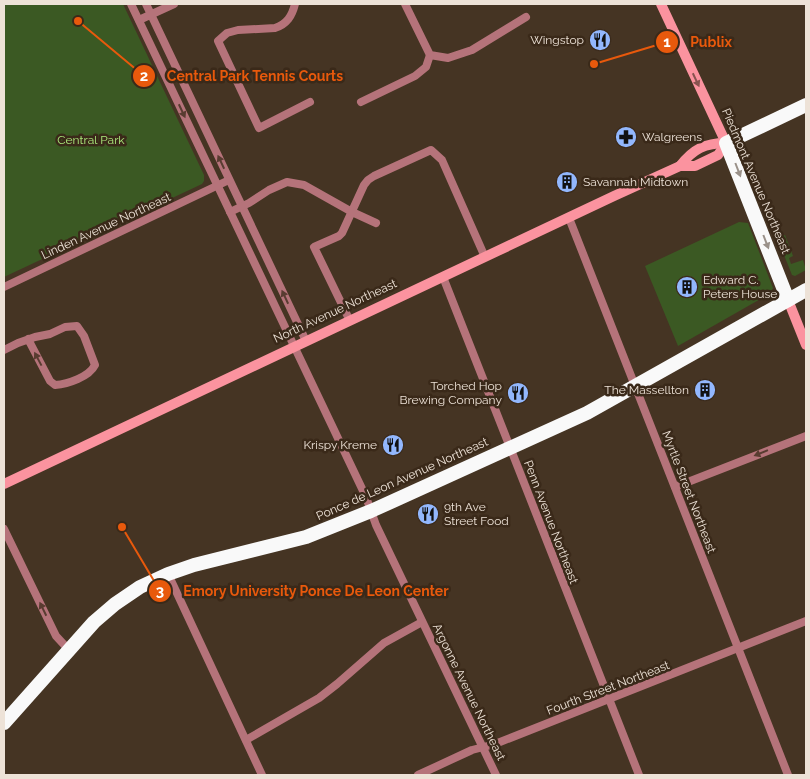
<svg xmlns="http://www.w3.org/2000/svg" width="810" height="779" font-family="Raleway,sans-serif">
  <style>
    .green { fill: #3b5923 }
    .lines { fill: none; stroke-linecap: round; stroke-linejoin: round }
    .street { stroke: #b5737a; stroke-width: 8 }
    .secondary { stroke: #fb939f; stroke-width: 10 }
    .highway { stroke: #f9f9f9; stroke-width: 14 }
    .oneway { fill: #87534f }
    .oneway2 { fill: #593c31 }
    .oneway3 { fill: #9a9189 }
    .labels { text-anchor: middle; stroke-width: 5; stroke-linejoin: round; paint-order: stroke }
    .poi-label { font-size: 12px; fill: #ede2d7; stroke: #3a2919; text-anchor: end }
    .park-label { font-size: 12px; fill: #abe97c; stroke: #3a2919 }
    .street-label { font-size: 12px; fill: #ede2d7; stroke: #3a2919 }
    .leader { fill: none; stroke: #e8590c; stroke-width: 2 }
    .callout-dot { fill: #e8590c; stroke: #3a2919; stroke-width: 2 }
    .mark-label { font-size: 15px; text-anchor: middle; font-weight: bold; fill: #fff }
    .callout-label { font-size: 14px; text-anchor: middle; font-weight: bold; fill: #e8590c; stroke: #3a2919; stroke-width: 5; stroke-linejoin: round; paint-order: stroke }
  </style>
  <rect width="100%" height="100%" fill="#453423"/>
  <!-- green -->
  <g class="green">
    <polygon points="4,4 123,4 204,175 204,181 202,184 4,277"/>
    <polygon points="739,222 748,223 773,288 771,293 678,346 645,266"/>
    <polygon points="782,233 783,236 785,235 793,256 789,258 791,264 803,260 806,270 795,276 792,275 776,235"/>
  </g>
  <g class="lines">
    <!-- street -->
    <g class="street">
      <polyline points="131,4 366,497 376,525 496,775"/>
      <polyline points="146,4 306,341"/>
      <path d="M295,4C292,16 287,24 275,28L238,30L227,33L218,41L259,128L310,102"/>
      <polyline points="405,4 430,55 448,58 472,50 526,17"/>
      <polyline points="139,20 174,4"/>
      <polyline points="361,102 415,76 426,67 430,55"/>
      <polyline points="230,212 249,203 269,190 287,182 304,185 352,212 376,223"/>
      <polyline points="569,218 788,775"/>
      <polyline points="443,277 639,775"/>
      <polyline points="4,287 229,180"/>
      <polyline points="350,321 314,247 339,236 342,233 364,185 368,180 374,176 431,150 442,160 485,257"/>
      <path d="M4,350L18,343L35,337L50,334L65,327L77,326L84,336L95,365C89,377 68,384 55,385L50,381L28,339"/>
      <polyline points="675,487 806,436"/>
      <polyline points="4,529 56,636 69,650"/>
      <polyline points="168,574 262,775"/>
      <polyline points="246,740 319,698 337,684 384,643 422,622"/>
      <polyline points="418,775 472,750 495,744 806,621"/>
    </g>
    <!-- secondary -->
    <g class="secondary">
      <polyline points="661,4 726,143"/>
      <path d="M680,166C693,149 705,143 726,143"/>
      <polyline points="788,300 806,345"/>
      <polyline points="4,484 614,196 680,166 695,166 718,155 726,143"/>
    </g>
    <!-- highway -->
    <g class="highway">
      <polyline points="788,300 726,143 806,105"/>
      <polyline points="4,723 94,622 115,604 140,587 168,574 194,565 306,537 371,511 587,413 806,290"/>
    </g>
  </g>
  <!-- one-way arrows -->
  <defs><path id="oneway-solid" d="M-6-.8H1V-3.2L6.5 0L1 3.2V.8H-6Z" transform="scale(1.25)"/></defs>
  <use class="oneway" href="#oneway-solid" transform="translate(696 80) rotate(65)"/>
  <g class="oneway2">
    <use href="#oneway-solid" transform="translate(182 111) rotate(65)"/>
    <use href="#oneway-solid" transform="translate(221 162) rotate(-115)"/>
    <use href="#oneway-solid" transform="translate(285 297) rotate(-115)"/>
    <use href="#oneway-solid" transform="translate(38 359) rotate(-118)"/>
    <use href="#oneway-solid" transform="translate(761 453) rotate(158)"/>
    <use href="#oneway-solid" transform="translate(43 609) rotate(-116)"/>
  </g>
  <g class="oneway3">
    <use href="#oneway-solid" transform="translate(738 170) rotate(69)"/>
    <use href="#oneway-solid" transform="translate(766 242) rotate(69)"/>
  </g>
  <!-- icons -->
  <defs>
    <g id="restaurant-disc" transform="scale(1.125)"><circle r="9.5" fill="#92b7fd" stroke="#3a2919"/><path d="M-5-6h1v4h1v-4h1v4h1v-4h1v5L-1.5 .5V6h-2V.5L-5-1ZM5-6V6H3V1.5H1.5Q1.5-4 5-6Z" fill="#111"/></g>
    <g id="pharmacy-disc" transform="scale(1.125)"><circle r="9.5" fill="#92b7fd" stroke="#3a2919"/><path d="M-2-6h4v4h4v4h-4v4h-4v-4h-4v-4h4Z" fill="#111"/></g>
    <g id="building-disc" transform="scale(1.125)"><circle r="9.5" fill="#92b7fd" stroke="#3a2919"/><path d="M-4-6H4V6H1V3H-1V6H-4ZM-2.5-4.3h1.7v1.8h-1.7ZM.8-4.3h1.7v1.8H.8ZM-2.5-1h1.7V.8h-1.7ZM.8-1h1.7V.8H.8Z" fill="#111"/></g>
  </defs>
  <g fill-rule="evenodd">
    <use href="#restaurant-disc" x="600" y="40"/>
    <use href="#pharmacy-disc" x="626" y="137"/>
    <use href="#building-disc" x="567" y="182"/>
    <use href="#building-disc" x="687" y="287"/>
    <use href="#building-disc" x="705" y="390"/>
    <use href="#restaurant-disc" x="518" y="393"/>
    <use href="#restaurant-disc" x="393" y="445"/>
    <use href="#restaurant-disc" x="428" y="514"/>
  </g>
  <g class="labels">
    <!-- poi labels -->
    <g class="poi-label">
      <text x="584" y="44">Wingstop</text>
      <text x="642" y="141" text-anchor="start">Walgreens</text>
      <text x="583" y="186" text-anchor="start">Savannah Midtown</text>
      <text x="703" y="284" text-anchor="start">Edward C.<tspan x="703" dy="14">Peters House</tspan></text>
      <text x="502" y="390">Torched Hop<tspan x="502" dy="14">Brewing Company</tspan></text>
      <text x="689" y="394">The Massellton</text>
      <text x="377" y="449">Krispy Kreme</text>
      <text x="444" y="511" text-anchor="start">9th Ave<tspan x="444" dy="14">Street Food</tspan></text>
    </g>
    <!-- park labels -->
    <g class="park-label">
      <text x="91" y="144">Central Park</text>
    </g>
    <!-- street labels -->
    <g class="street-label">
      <text transform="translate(756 181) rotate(67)" y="4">Piedmont Avenue Northeast</text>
      <text transform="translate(106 226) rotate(-25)" y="4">Linden Avenue Northeast</text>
      <text transform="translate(335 311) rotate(-25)" y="4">North Avenue Northeast</text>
      <text transform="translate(402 479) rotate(-24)" y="4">Ponce de Leon Avenue Northeast</text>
      <text transform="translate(689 492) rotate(69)" y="4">Myrtle Street Northeast</text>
      <text transform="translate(551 522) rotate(69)" y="4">Penn Avenue Northeast</text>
      <text transform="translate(608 688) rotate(-21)" y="4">Fourth Street Northeast</text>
      <text transform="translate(469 692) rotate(64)" y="4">Argonne Avenue Northeast</text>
    </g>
  </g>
  <!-- callouts -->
  <path class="leader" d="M594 64L667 42M78 21L144 76M122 527L160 591"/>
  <g class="callout-dot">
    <circle cx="594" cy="64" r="5"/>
    <circle cx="78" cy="21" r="5"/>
    <circle cx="122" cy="527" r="5"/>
    <circle cx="667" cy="42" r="12"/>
    <circle cx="144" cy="76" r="12"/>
    <circle cx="160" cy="591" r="12"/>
  </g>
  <g class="mark-label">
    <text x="667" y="47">1</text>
    <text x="144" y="81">2</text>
    <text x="160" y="596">3</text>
  </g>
  <g class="callout-label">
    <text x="711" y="47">Publix</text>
    <text x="255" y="81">Central Park Tennis Courts</text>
    <text x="316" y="596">Emory University Ponce De Leon Center</text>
  </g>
  <!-- border -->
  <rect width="810" height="779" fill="none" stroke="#ede2d7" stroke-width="10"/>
</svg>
